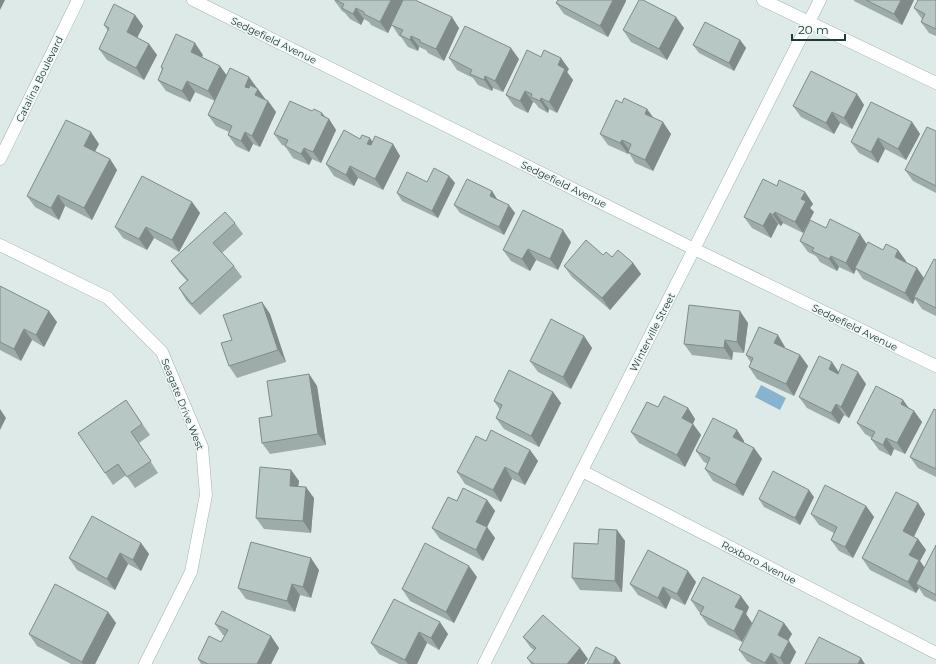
<svg xmlns="http://www.w3.org/2000/svg" width="936" height="664" font-family="Montserrat,sans-serif">
  <style>
    .water { fill: #86b3d0 }
    .lines { fill: none; stroke-linecap: round; stroke-linejoin: round }
    .minor-casing { stroke: #a1b1af; stroke-width: 13 }
    .minor { stroke: #fff; stroke-width: 12 }
    .wall { fill: #9daba9 }
    .shaded-wall { fill: #808b89 }
    .building { fill: #b7c7c4; stroke: #808b89 }
    .labels { text-anchor: middle; stroke-width: 3; stroke-linejoin: round; paint-order: stroke }
    .street-label { font-size: 10px; fill: #203938; stroke: #eff7f4 }
  </style>
  <rect width="100%" height="100%" fill="#deeae7"/>
  <!-- water -->
  <polygon class="water" points="761,385 786,398 780,410 755,397"/>
  <g class="lines">
    <!-- minor casing -->
    <g class="minor-casing">
      <g id="minor">
        <polyline points="193,0 694,249 936,366"/>
        <polyline points="763,0 936,83"/>
        <polyline points="0,159 78,0"/>
        <polyline points="0,245 108,298 162,352 202,447 206,495 191,572 145,664"/>
        <polyline points="582,471 936,653"/>
        <polyline points="484,664 820,0"/>
      </g>
    </g>
    <!-- minor -->
    <use href="#minor" class="minor"/>
  </g>
  <!-- wall -->
  <g class="wall">
    <polygon points="334,0 459,28 444,61 428,53 426,50 419,47 418,51 408,47 401,37 399,36 392,25 388,33 371,25 369,22 364,19 361,25 350,19 345,13 342,11"/>
    <polygon points="854,0 914,0 902,25 854,1"/>
    <polygon points="936,0 936,36 929,33 921,22 922,19 914,8"/>
    <polygon points="626,1 608,37 564,14 556,3"/>
    <polygon points="135,15 143,26 137,38 149,44 157,55 144,80 107,60 99,49 108,31 104,25"/>
    <polygon points="684,28 667,60 631,42 623,30"/>
    <polygon points="740,40 746,48 734,71 699,53 693,45"/>
    <polygon points="203,55 202,57 227,75 249,77 265,99 268,101 276,112 260,147 253,144 249,152 236,146 228,135 229,132 216,126 208,115 215,101 195,92 190,102 166,91 158,80 162,70 161,67"/>
    <polygon points="449,58 519,59 503,92 493,88 492,91 478,85 473,78 457,70"/>
    <polygon points="569,69 567,72 573,80 557,113 549,109 548,113 539,108 535,103 533,102 528,113 514,106 506,95"/>
    <polygon points="857,94 864,105 852,129 840,123 834,134 801,117 793,106"/>
    <polygon points="622,103 647,109 653,118 671,134 653,171 635,163 629,153 628,154 608,145 600,134"/>
    <polygon points="326,117 329,119 336,130 321,163 312,159 309,165 293,158 285,146 282,145 274,134"/>
    <polygon points="912,122 920,134 906,160 885,149 878,163 859,153 851,142"/>
    <polygon points="936,131 936,193 913,181 905,170"/>
    <polygon points="360,139 372,142 393,144 400,156 383,190 358,178 354,186 334,176 326,164"/>
    <polygon points="99,144 95,151 110,159 117,170 92,220 65,206 59,220 35,207 27,196"/>
    <polygon points="449,176 455,183 438,218 402,201 397,193 427,182"/>
    <polygon points="777,186 805,192 813,204 810,208 814,212 803,233 783,223 781,226 778,224 771,238 752,228 744,217"/>
    <polygon points="492,191 497,199 515,213 504,235 460,213 454,205"/>
    <polygon points="192,202 200,213 179,252 154,238 147,250 123,238 115,227"/>
    <polygon points="235,223 243,234 222,253 234,266 242,277 200,315 186,300 179,288 187,281 179,272 171,261"/>
    <polygon points="826,228 867,244 906,261 906,262 917,268 924,278 936,260 936,316 922,309 915,299 913,304 863,279 856,269 854,274 839,267 837,271 820,262 816,256 808,252 800,241"/>
    <polygon points="571,242 558,270 536,260 530,271 511,261 503,250"/>
    <polygon points="603,255 633,263 641,274 610,310 572,277 564,266"/>
    <polygon points="0,286 57,322 44,347 32,340 21,361 0,350"/>
    <polygon points="262,302 270,314 286,362 237,378 229,366 232,340"/>
    <polygon points="748,323 744,353 733,352 732,360 692,355 684,344"/>
    <polygon points="584,336 592,348 571,389 538,372 530,361"/>
    <polygon points="785,347 785,348 800,355 808,366 794,396 757,379 749,367 751,363 746,355"/>
    <polygon points="839,371 866,384 849,418 844,415 839,424 807,408 799,397"/>
    <polygon points="309,374 317,386 326,445 270,454 262,443 272,416"/>
    <polygon points="553,392 561,403 539,447 504,429 496,418 500,410 494,401"/>
    <polygon points="126,400 150,435 139,443 158,473 135,488 126,475 113,485 105,473"/>
    <polygon points="903,400 908,408 914,411 922,422 905,454 894,449 891,456 879,450 871,439 872,438 865,434 857,423"/>
    <polygon points="658,407 688,408 695,419 693,424 701,435 685,467 639,443 631,432"/>
    <polygon points="936,410 936,477 918,468 910,457"/>
    <polygon points="737,430 744,441 743,443 754,448 762,459 743,496 713,481 705,469 708,464 704,462 696,451"/>
    <polygon points="486,441 530,450 538,461 525,485 512,479 501,502 465,484 457,472"/>
    <polygon points="291,470 299,481 298,486 314,498 311,533 264,529 256,518"/>
    <polygon points="814,497 800,525 764,507 759,499"/>
    <polygon points="487,500 495,511 487,527 495,538 483,561 440,539 432,528 457,501"/>
    <polygon points="918,503 925,514 914,537 918,539 926,550 920,561 925,568 936,545 936,602 924,596 919,588 916,593 870,570 862,558"/>
    <polygon points="866,506 874,517 853,558 839,551 831,540 834,533 819,525 811,514"/>
    <polygon points="617,530 625,541 622,592 580,590 572,578"/>
    <polygon points="141,543 149,554 141,571 128,564 115,590 77,570 69,558"/>
    <polygon points="319,570 311,598 300,595 295,612 246,599 238,588"/>
    <polygon points="477,577 454,623 410,601 402,589"/>
    <polygon points="696,582 685,605 671,598 666,609 638,595 630,584"/>
    <polygon points="394,599 448,634 439,650 427,643 417,664 399,664 379,654 371,643"/>
    <polygon points="691,600 749,607 746,614 752,623 742,642 708,625 700,614 701,613 699,612"/>
    <polygon points="108,612 116,623 95,664 71,664 37,646 29,634"/>
    <polygon points="784,623 792,634 788,640 796,652 790,664 752,664 747,661 739,650"/>
    <polygon points="215,624 279,648 271,664 201,664 198,659 221,642 225,636 223,635"/>
    <polygon points="523,637 580,648 588,659 584,664 531,664 527,658 534,650 531,648"/>
  </g>
  <!-- shaded-wall -->
  <g class="shaded-wall">
    <polygon points="0,0 5,0 0,10"/>
    <polygon points="391,0 404,0 388,33 380,22"/>
    <polygon points="613,0 626,0 626,1 608,37 600,26"/>
    <polygon points="901,0 914,0 902,25 894,14"/>
    <polygon points="356,8 364,19 361,25 353,14"/>
    <polygon points="135,15 143,26 134,44 127,32"/>
    <polygon points="452,17 459,28 444,61 436,49"/>
    <polygon points="676,17 684,28 667,60 659,49"/>
    <polygon points="411,36 419,47 418,51 410,40"/>
    <polygon points="740,40 746,48 734,71 729,63"/>
    <polygon points="195,43 203,55 199,63 191,52"/>
    <polygon points="149,44 157,55 144,80 136,68"/>
    <polygon points="511,48 519,59 503,92 495,81"/>
    <polygon points="561,58 569,69 567,72 573,80 557,113 549,102 558,65"/>
    <polygon points="220,66 228,77 216,102 208,91"/>
    <polygon points="485,76 493,88 492,91 484,80"/>
    <polygon points="249,77 257,88 253,98 245,87"/>
    <polygon points="187,81 195,92 190,102 182,91"/>
    <polygon points="258,89 266,100 255,95"/>
    <polygon points="525,91 533,102 528,113 520,101"/>
    <polygon points="857,94 864,105 852,129 844,118"/>
    <polygon points="541,98 549,109 548,113 540,101"/>
    <polygon points="268,101 276,112 260,147 252,136"/>
    <polygon points="647,109 655,120 645,114"/>
    <polygon points="832,112 840,123 834,134 826,123"/>
    <polygon points="322,113 328,120 329,119 336,130 321,163 313,152"/>
    <polygon points="663,122 671,134 653,171 645,160"/>
    <polygon points="912,122 920,134 906,160 898,149"/>
    <polygon points="91,132 99,144 92,157 84,146"/>
    <polygon points="245,132 253,144 249,152 241,141"/>
    <polygon points="370,138 378,150 367,144"/>
    <polygon points="878,138 885,149 878,163 871,152"/>
    <polygon points="622,140 630,151 628,152 629,153 628,154 620,143"/>
    <polygon points="393,144 400,156 383,190 375,179"/>
    <polygon points="304,148 312,159 309,165 301,154"/>
    <polygon points="110,159 117,170 92,220 84,208"/>
    <polygon points="350,166 358,178 354,186 346,175"/>
    <polygon points="449,176 455,183 438,218 432,211"/>
    <polygon points="492,191 497,199 490,196"/>
    <polygon points="805,192 813,204 810,208 814,212 803,233 795,222 801,199"/>
    <polygon points="58,195 65,206 59,220 51,208"/>
    <polygon points="192,202 200,213 179,252 172,240"/>
    <polygon points="509,205 515,213 504,235 499,227"/>
    <polygon points="775,212 783,223 781,226 773,215"/>
    <polygon points="770,213 778,224 771,238 763,226"/>
    <polygon points="146,227 154,238 147,250 139,239"/>
    <polygon points="563,230 571,242 558,270 550,259"/>
    <polygon points="860,234 868,246 855,268 856,269 854,274 846,263"/>
    <polygon points="528,249 536,260 530,271 522,259"/>
    <polygon points="898,250 906,261 903,268 895,257"/>
    <polygon points="831,256 839,267 837,271 829,259"/>
    <polygon points="633,263 641,274 610,310 602,298"/>
    <polygon points="917,268 925,280 914,297 915,299 913,304 905,293"/>
    <polygon points="262,302 270,314 286,362 278,350"/>
    <polygon points="49,311 57,322 44,347 36,335"/>
    <polygon points="740,311 748,323 744,353 737,342"/>
    <polygon points="24,329 32,340 21,361 14,349"/>
    <polygon points="778,335 785,347 782,354 774,343"/>
    <polygon points="584,336 592,348 571,389 563,377"/>
    <polygon points="725,340 733,352 732,360 724,348"/>
    <polygon points="800,355 808,366 794,396 786,384"/>
    <polygon points="832,362 840,374 837,381 829,369"/>
    <polygon points="858,372 866,384 849,418 841,407"/>
    <polygon points="309,374 317,386 326,445 318,434"/>
    <polygon points="553,392 561,403 539,447 531,436"/>
    <polygon points="903,400 911,411 901,404"/>
    <polygon points="836,404 844,415 839,424 831,413"/>
    <polygon points="688,408 695,419 690,430 682,418"/>
    <polygon points="0,409 6,418 0,430"/>
    <polygon points="914,411 922,422 905,454 897,443"/>
    <polygon points="693,424 701,435 685,467 677,455"/>
    <polygon points="737,430 744,441 741,448 733,437"/>
    <polygon points="886,438 894,449 891,456 883,445"/>
    <polygon points="754,448 762,459 743,496 735,485"/>
    <polygon points="530,450 538,461 525,485 518,474"/>
    <polygon points="505,467 512,479 501,502 493,490"/>
    <polygon points="291,470 299,481 297,497 290,486"/>
    <polygon points="306,487 314,498 311,533 303,521"/>
    <polygon points="809,490 814,497 800,525 795,518"/>
    <polygon points="487,500 495,511 484,533 476,522"/>
    <polygon points="918,503 925,514 911,542 903,531"/>
    <polygon points="866,506 874,517 853,558 845,547"/>
    <polygon points="487,527 495,538 483,561 476,550"/>
    <polygon points="617,530 625,541 622,592 615,581"/>
    <polygon points="918,539 926,550 920,561 927,572 916,584 919,588 916,593 908,582 909,555"/>
    <polygon points="141,543 149,554 141,571 133,560"/>
    <polygon points="120,553 128,564 115,590 107,579"/>
    <polygon points="311,558 319,570 311,598 303,587"/>
    <polygon points="469,566 477,577 454,623 446,612"/>
    <polygon points="688,571 696,582 685,605 677,594"/>
    <polygon points="292,584 300,595 295,612 287,601"/>
    <polygon points="663,587 671,598 666,609 658,598"/>
    <polygon points="741,596 749,607 746,614 752,623 742,642 734,631 735,607"/>
    <polygon points="108,612 116,623 95,664 83,664 82,662"/>
    <polygon points="440,622 448,634 439,650 431,638"/>
    <polygon points="784,623 792,634 785,646 778,635"/>
    <polygon points="419,632 427,643 417,664 408,664 405,660"/>
    <polygon points="271,636 279,648 271,664 257,664"/>
    <polygon points="789,641 796,652 790,664 784,664 780,658"/>
    <polygon points="580,648 588,659 584,664 567,664"/>
    <polygon points="771,653 778,664 766,664 765,663"/>
    <polygon points="616,657 621,664 613,664"/>
    <polygon points="861,658 865,664 858,664"/>
  </g>
  <!-- building -->
  <g class="building">
    <polygon points="335,0 391,0 380,22 364,14 364,12 356,8 353,14 342,8 344,4"/>
    <polygon points="403,0 415,0 452,17 436,49 420,42 420,40 411,36 410,40 400,35 403,30 391,25"/>
    <polygon points="558,0 613,0 600,26 556,3"/>
    <polygon points="639,0 643,0 676,17 659,49 623,30"/>
    <polygon points="866,0 901,0 894,14"/>
    <polygon points="918,0 936,0 936,29 921,22 925,14 914,8"/>
    <polygon points="114,4 135,15 127,32 149,44 136,68 99,49 109,28 104,25"/>
    <polygon points="705,22 740,40 729,63 693,45"/>
    <polygon points="465,26 511,48 495,81 485,76 484,80 470,74 472,70 449,58"/>
    <polygon points="176,34 195,43 191,52 220,66 208,91 187,81 182,91 158,80 163,68 161,67"/>
    <polygon points="527,50 541,57 544,50 561,58 558,65 565,69 549,102 541,98 540,101 531,97 532,94 525,91 520,101 506,95"/>
    <polygon points="230,68 249,77 245,87 249,88 250,85 258,89 255,95 268,101 252,136 245,132 241,141 228,135 232,126 208,115"/>
    <polygon points="811,71 857,94 844,118 832,112 826,123 793,106"/>
    <polygon points="624,98 647,109 645,114 663,122 645,160 628,152 631,144 622,140 620,143 600,134 616,100 622,103"/>
    <polygon points="290,101 312,111 314,109 322,113 321,115 329,119 313,152 304,148 301,154 285,146 288,140 274,134"/>
    <polygon points="871,102 912,122 898,149 878,138 871,152 851,142"/>
    <polygon points="66,120 91,132 84,146 110,159 84,208 58,195 51,208 27,196"/>
    <polygon points="927,127 936,131 936,186 905,170"/>
    <polygon points="344,130 360,139 362,135 370,138 367,144 371,145 375,136 393,144 375,179 350,166 346,175 326,164"/>
    <polygon points="434,168 449,176 432,211 397,193 407,172 427,182"/>
    <polygon points="142,176 192,202 172,240 146,227 139,239 115,227"/>
    <polygon points="467,179 492,191 490,196 509,205 499,227 454,205"/>
    <polygon points="763,179 777,186 779,180 805,192 801,199 806,201 795,222 775,212 773,215 770,213 763,226 744,217"/>
    <polygon points="523,210 563,230 550,259 528,249 522,259 503,250"/>
    <polygon points="225,212 235,223 213,243 234,266 192,304 179,288 188,280 171,261"/>
    <polygon points="830,219 860,234 846,263 831,256 829,259 812,251 814,248 800,241 810,220 826,228"/>
    <polygon points="586,240 603,255 606,252 612,257 618,250 633,263 602,298 564,266"/>
    <polygon points="868,242 883,250 886,244 898,250 895,257 917,268 905,293 855,268"/>
    <polygon points="934,259 936,260 936,308 914,297"/>
    <polygon points="0,286 49,311 36,335 24,329 14,349 0,342"/>
    <polygon points="262,302 278,350 229,366 221,343 232,340 223,315"/>
    <polygon points="689,305 740,311 737,342 725,340 724,348 684,344"/>
    <polygon points="551,319 584,336 563,377 530,361"/>
    <polygon points="759,327 778,335 774,343 800,355 786,384 749,367 753,358 746,355"/>
    <polygon points="819,356 832,362 829,369 838,374 842,364 858,372 841,407 836,404 831,413 799,397"/>
    <polygon points="509,370 553,392 531,436 496,418 502,405 494,401"/>
    <polygon points="309,374 318,434 262,443 259,418 272,416 267,381"/>
    <polygon points="876,386 903,400 901,404 914,411 897,443 886,438 883,445 871,439 875,432 857,423"/>
    <polygon points="664,396 688,408 682,418 693,424 677,455 631,432 647,402 658,407"/>
    <polygon points="126,400 142,424 131,432 151,461 127,477 118,464 105,473 78,433"/>
    <polygon points="934,409 936,410 936,469 910,457"/>
    <polygon points="713,418 737,430 733,437 754,448 735,485 705,469 710,458 696,451"/>
    <polygon points="491,430 530,450 518,474 505,467 493,490 457,472 476,436 486,441"/>
    <polygon points="260,467 291,470 290,486 306,487 303,521 256,518"/>
    <polygon points="773,471 809,490 795,518 759,499"/>
    <polygon points="825,485 866,506 845,547 831,540 837,527 811,514"/>
    <polygon points="463,488 487,500 476,522 487,527 476,550 432,528 448,497 457,501"/>
    <polygon points="896,492 918,503 903,531 918,539 909,555 919,560 908,582 862,558"/>
    <polygon points="92,516 141,543 133,560 120,553 107,579 69,558"/>
    <polygon points="599,529 617,530 615,581 572,578 574,543 598,544"/>
    <polygon points="251,542 311,558 303,587 292,584 287,601 238,588"/>
    <polygon points="425,543 469,566 446,612 402,589"/>
    <polygon points="936,545 936,595 916,584"/>
    <polygon points="648,550 688,571 677,594 663,587 658,598 630,584"/>
    <polygon points="703,577 741,596 735,607 744,611 734,631 700,614 704,607 691,600"/>
    <polygon points="55,584 108,612 82,662 29,634"/>
    <polygon points="394,599 440,622 431,638 419,632 405,660 371,643"/>
    <polygon points="759,610 784,623 778,635 789,641 780,658 771,653 765,663 739,650"/>
    <polygon points="222,611 271,636 257,664 208,664 198,659 209,636 221,642 228,630 215,624"/>
    <polygon points="543,615 580,648 567,664 534,664 527,658 536,648 523,637"/>
    <polygon points="819,637 861,658 858,664 805,664"/>
    <polygon points="596,647 616,657 613,664 587,664"/>
  </g>
  <g class="labels">
    <!-- street labels -->
    <g class="street-label">
      <text transform="translate(274 40) rotate(26)" y="4">Sedgefield Avenue</text>
      <text transform="translate(39 79) rotate(-64)" y="4">Catalina Boulevard</text>
      <text transform="translate(564 184) rotate(26)" y="4">Sedgefield Avenue</text>
      <text transform="translate(855 327) rotate(26)" y="4">Sedgefield Avenue</text>
      <text transform="translate(652 332) rotate(-63)" y="4">Winterville Street</text>
      <text transform="translate(183 404) rotate(68)" y="4">Seagate Drive West</text>
      <text transform="translate(759 562) rotate(27)" y="4">Roxboro Avenue</text>
    </g>
  </g>
  <!-- scale -->
  <path d="M792 34v6h53v-6" fill="none" stroke="#203938" stroke-width="2"/>
  <text x="798" y="34" font-size="12" fill="#203938" stroke="#eff7f4" stroke-width="3" paint-order="stroke">20 m</text>
</svg>
